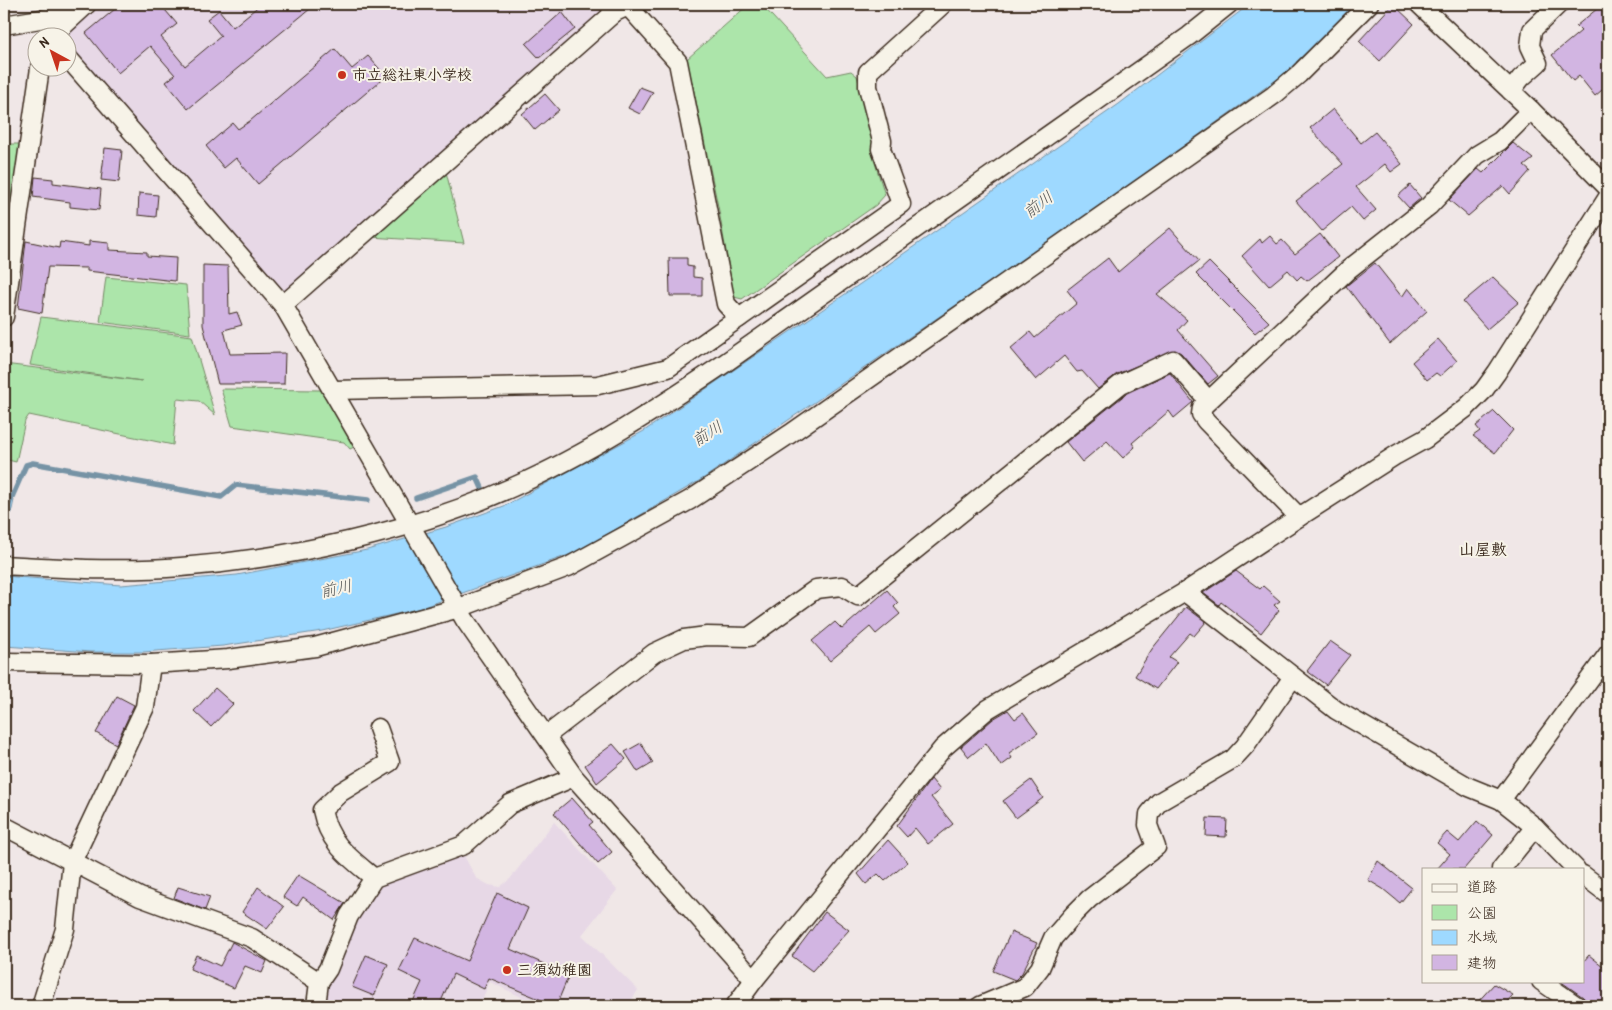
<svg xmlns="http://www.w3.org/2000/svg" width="1612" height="1010" font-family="'Patrick Hand','Klee One',sans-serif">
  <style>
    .built { fill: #e7d8e6 }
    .green { fill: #ace5aa; stroke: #748864 }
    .water { fill: #9ed9ff; stroke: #7693a5 }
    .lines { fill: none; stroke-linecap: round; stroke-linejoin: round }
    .stream { stroke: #7693a5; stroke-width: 5.5 }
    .building { fill: #d2b5e2; stroke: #3b2a1e }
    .street-casing { stroke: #3b2a1e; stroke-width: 21 }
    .street { stroke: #f7f3e8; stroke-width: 18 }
    .poi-dot { fill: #c8321e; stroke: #f7f3e8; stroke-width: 2 }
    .labels { text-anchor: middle; stroke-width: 4; stroke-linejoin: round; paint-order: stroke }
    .poi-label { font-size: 15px; font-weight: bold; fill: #3b2a1e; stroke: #f7f3e8; text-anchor: start }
    .water-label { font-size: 16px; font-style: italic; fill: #545656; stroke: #f7f3e8 }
    .neighbourhood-label { font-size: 16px; font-weight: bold; fill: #3b2a1e; stroke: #f7f3e8 }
  </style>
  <rect width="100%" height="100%" fill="#f0e7e7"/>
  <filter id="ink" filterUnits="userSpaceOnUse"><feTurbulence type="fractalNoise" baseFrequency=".02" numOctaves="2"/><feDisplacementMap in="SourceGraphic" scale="10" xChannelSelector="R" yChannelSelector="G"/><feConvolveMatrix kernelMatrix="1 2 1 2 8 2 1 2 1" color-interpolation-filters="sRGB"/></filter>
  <g filter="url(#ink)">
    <!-- built -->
    <g class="built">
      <polygon points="100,4 602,4 604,7 603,15 286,294 68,48 68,38 62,38"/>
      <polygon points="554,822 617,890 582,935 638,990 628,1006 541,1006 490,982 479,1006 329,1006 323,986 372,888 462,852 476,878 489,885 500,887 510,879"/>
    </g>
    <!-- green -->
    <g class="green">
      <polygon points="749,4 761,4 827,76 851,71 857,76 875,143 871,150 885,195 876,205 742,299 734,297 719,211 687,59"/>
      <polygon points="4,144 22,144 4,259"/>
      <polygon points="446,172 464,243 370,237"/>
      <polygon points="106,277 186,285 190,334 100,322"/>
      <polygon points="41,317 192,336 215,415 199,401 177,399 173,445 29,415 25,421 16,462 4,459 4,364 142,381 30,365"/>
      <polygon points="221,389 321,390 354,447 350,449 344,442 232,426"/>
    </g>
    <!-- water -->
    <g class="water">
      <polygon points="1250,4 1359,4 1296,62 1299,65 1287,75 1283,75 1060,234 1061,237 1049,246 1045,244 704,478 577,552 418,609 322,631 223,646 143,652 91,652 4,646 4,576 121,585 237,575 367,550 446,527 504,506 644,431 860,284 1119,104"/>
      <polygon points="4,499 14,500 11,514 4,514"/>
    </g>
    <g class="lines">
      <!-- stream -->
      <g class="stream">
        <polyline points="416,498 477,477 482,488"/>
        <polyline points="4,506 8,506 26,465 33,463 221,497 236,485 368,500"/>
      </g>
    </g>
    <!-- building -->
    <g class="building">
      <polygon points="121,4 160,4 177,24 161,37 185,66 221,36 207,19 219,10 233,27 261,4 316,4 188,109 166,82 175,75 150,46 118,73 86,33"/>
      <polygon points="1393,4 1414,24 1380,61 1359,41"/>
      <polygon points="1603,4 1608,4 1608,85 1595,96 1579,76 1573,81 1552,55 1581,31 1576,26"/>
      <polygon points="562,12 575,29 539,58 526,44"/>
      <polygon points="335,49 352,69 368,56 386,76 258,184 236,158 224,168 206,146 233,123 238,129 250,121"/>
      <polygon points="640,87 653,92 640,114 628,108"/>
      <polygon points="545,94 559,110 535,130 522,114"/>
      <polygon points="1333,109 1361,143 1375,132 1402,164 1391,172 1385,164 1356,187 1376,210 1363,221 1351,207 1322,231 1296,201 1343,164 1310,128"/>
      <polygon points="1513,143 1533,159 1524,166 1530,171 1510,194 1503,186 1468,216 1449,200 1478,169 1483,173"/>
      <polygon points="105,148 122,150 119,182 101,180"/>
      <polygon points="35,177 53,179 53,183 101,189 99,210 70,207 70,202 33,197"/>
      <polygon points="1410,185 1421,198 1409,208 1398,196"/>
      <polygon points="139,193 158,195 156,217 138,215"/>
      <polygon points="1170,228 1199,261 1157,294 1187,320 1178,330 1218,376 1208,384 1181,353 1175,350 1117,374 1098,389 1082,371 1077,372 1064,356 1036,380 1010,349 1030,332 1035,338 1077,303 1067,290 1108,258 1118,272"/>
      <polygon points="1320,234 1338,257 1307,281 1301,276 1297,280 1288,270 1269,286 1242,256 1260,239 1262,243 1270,236 1277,244 1282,240 1295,254"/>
      <polygon points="26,241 59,248 60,242 89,246 89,241 109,243 109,250 147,252 147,256 176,258 175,281 87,271 87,268 48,267 42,313 18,308"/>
      <polygon points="669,258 687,258 687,266 693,267 693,277 702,278 702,296 670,296"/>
      <polygon points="1209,262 1269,322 1255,333 1196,274"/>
      <polygon points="1375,263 1402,297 1408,288 1427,311 1390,344 1346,286"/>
      <polygon points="203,265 228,266 229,314 237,312 242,325 224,330 230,354 285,353 284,384 218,384 203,325"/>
      <polygon points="1493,277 1519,302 1487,329 1463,302"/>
      <polygon points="1438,339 1457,361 1440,376 1436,373 1427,380 1412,362"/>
      <polygon points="1170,373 1193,402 1174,418 1169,411 1132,443 1135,447 1123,458 1107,441 1082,462 1066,442 1127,393"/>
      <polygon points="1494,411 1513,430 1495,453 1473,436 1480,431 1476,426"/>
      <polygon points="1236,571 1260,589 1263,586 1280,601 1274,605 1279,610 1261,633 1221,602 1219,605 1203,593"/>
      <polygon points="887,590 898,603 894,607 900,614 876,634 870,627 830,661 812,641 835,622 842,629"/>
      <polygon points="1186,607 1206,622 1194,636 1190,633 1169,657 1177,662 1156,689 1135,676 1152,649"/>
      <polygon points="1330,641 1350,655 1326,685 1307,671"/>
      <polygon points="215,688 233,704 211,727 194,711"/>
      <polygon points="117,696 134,705 116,744 96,733"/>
      <polygon points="1008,710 1015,719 1023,713 1038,733 1009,753 1012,758 1001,766 986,743 969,757 961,747 993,719"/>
      <polygon points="641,743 653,763 638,772 625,752"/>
      <polygon points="613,744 626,759 597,783 585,765"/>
      <polygon points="931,779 940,790 931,797 953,824 928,844 915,828 907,837 897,826"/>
      <polygon points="1031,780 1043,798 1016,818 1003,801"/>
      <polygon points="572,798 593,822 589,825 612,852 598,864 554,813"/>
      <polygon points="1207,818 1227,819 1226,837 1206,836"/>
      <polygon points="1477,821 1493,835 1464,869 1437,869 1450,854 1437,843 1447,832 1459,842"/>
      <polygon points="888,840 908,862 885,881 878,874 866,884 858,874"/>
      <polygon points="1378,861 1412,888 1400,903 1383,889 1368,880"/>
      <polygon points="298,875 345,903 334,920 303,897 297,906 283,897"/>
      <polygon points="178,887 210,897 205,910 174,898"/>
      <polygon points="258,887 284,907 267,929 242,912"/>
      <polygon points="497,893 528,908 510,949 569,975 556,1006 489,978 484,989 453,974 439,1006 411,1006 422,982 399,971 415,938 467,961"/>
      <polygon points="825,912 849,930 812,971 792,956"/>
      <polygon points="1011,932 1037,943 1022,973 1015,980 993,971"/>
      <polygon points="232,942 267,961 262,973 245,966 234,988 190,969 196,955 220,966"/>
      <polygon points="366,955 388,964 374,996 352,987"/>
      <polygon points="1589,955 1608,970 1608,1006 1591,1006 1583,997 1560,981 1583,981 1583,962"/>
      <polygon points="1494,984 1513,995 1503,1006 1474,1006"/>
    </g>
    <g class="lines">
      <!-- street casing -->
      <g class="street-casing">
        <g id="street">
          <polyline points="1419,4 1531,110 1608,188"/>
          <polyline points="615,12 628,6 678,62 726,304 739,318"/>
          <polyline points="4,25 52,17 72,17"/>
          <polyline points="50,38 87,4"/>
          <polyline points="68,58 283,305 465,620 574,777 754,980"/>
          <polyline points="1511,91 1521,78 1538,63 1530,46 1532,30 1559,4"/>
          <polyline points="283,305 615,12 609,4"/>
          <polyline points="4,317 40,68"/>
          <polyline points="332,390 598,385 668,368 901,204 881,149 882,141 868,87 868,72 943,4"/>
          <polyline points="1299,517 1206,421 1201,414 1202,407 1349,269 1429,206 1477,155 1500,141 1531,110"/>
          <path d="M4,565C63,568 122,572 181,567C288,559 415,531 513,487C588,454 657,409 725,363L1189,36L1229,4"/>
          <polyline points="1185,592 1336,710 1469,787 1501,800 1535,827 1576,869"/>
          <polyline points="4,662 151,664 228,659 315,647 459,608 568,567 690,500 790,434 1274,95 1299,74 1369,4"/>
          <polyline points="546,736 654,653 684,639 707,636 749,637 816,589 842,586 858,596 1121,384 1173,360 1208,400"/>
          <polyline points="1501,800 1608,654"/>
          <polyline points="4,826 140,897 252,938 319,982 316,1006"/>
          <polyline points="1501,869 1535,827"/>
          <polyline points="1583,875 1608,894"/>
          <path d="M374,878C349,857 329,844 322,810L341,792L390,762L378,728"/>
          <polyline points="1541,981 1577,1006"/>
          <polyline points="319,982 328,969 349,916 374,878 464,845 510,804 574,777"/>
          <polyline points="41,1006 65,929 72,862 145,707 151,664"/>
          <polyline points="735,1006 754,980 943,748 988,709 1185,592 1299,517 1396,455 1425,439 1466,408 1484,390 1497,372 1608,197"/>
          <polyline points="980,1006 1025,987 1040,968 1053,938 1074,914 1089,899 1156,847 1148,825 1149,814 1159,802 1233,759 1245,746 1293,677"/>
        </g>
      </g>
      <!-- street -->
      <use href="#street" class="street"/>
    </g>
  </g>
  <!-- markers -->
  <g class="poi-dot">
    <circle cx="342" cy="75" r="5"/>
    <circle cx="507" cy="970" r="5"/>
  </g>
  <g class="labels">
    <!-- poi labels -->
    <g class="poi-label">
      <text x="352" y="80">市立総社東小学校</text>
      <text x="517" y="975">三須幼稚園</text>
    </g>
    <!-- water labels -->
    <g class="water-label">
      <text transform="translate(1038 204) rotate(-37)" y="6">前川</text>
      <text transform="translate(707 433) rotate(-32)" y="6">前川</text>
      <text transform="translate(336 588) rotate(-12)" y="6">前川</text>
    </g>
    <!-- neighbourhood labels -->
    <g class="neighbourhood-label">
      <text x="1483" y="555">山屋敷</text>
    </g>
  </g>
  <!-- margin -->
  <rect width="1612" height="1010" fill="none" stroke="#f7f3e8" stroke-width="20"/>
  <rect x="10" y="10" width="1592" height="990" fill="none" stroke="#3b2a1e" stroke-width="2" filter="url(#ink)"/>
  <!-- legend -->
  <rect x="1422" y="868" width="162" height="115" fill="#f7f3e8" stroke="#aca397"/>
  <rect x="1432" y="884" width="25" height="8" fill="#f7f3e8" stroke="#aca397"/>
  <text x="1467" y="892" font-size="15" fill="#3b2a1e">道路</text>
  <rect x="1432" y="905" width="25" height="15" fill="#ace5aa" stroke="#aca397"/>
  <text x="1467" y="918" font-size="15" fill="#3b2a1e">公園</text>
  <rect x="1432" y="930" width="25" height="15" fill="#9ed9ff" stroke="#aca397"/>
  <text x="1467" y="942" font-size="15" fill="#3b2a1e">水域</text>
  <rect x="1432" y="955" width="25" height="15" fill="#d2b5e2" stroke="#aca397"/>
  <text x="1467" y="968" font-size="15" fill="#3b2a1e">建物</text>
  <!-- north arrow -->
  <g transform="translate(52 52) rotate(320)"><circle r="24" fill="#f7f3e8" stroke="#aca397"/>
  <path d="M0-4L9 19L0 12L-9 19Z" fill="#c8321e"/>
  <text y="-8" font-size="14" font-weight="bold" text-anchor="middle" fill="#3b2a1e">N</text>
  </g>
</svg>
